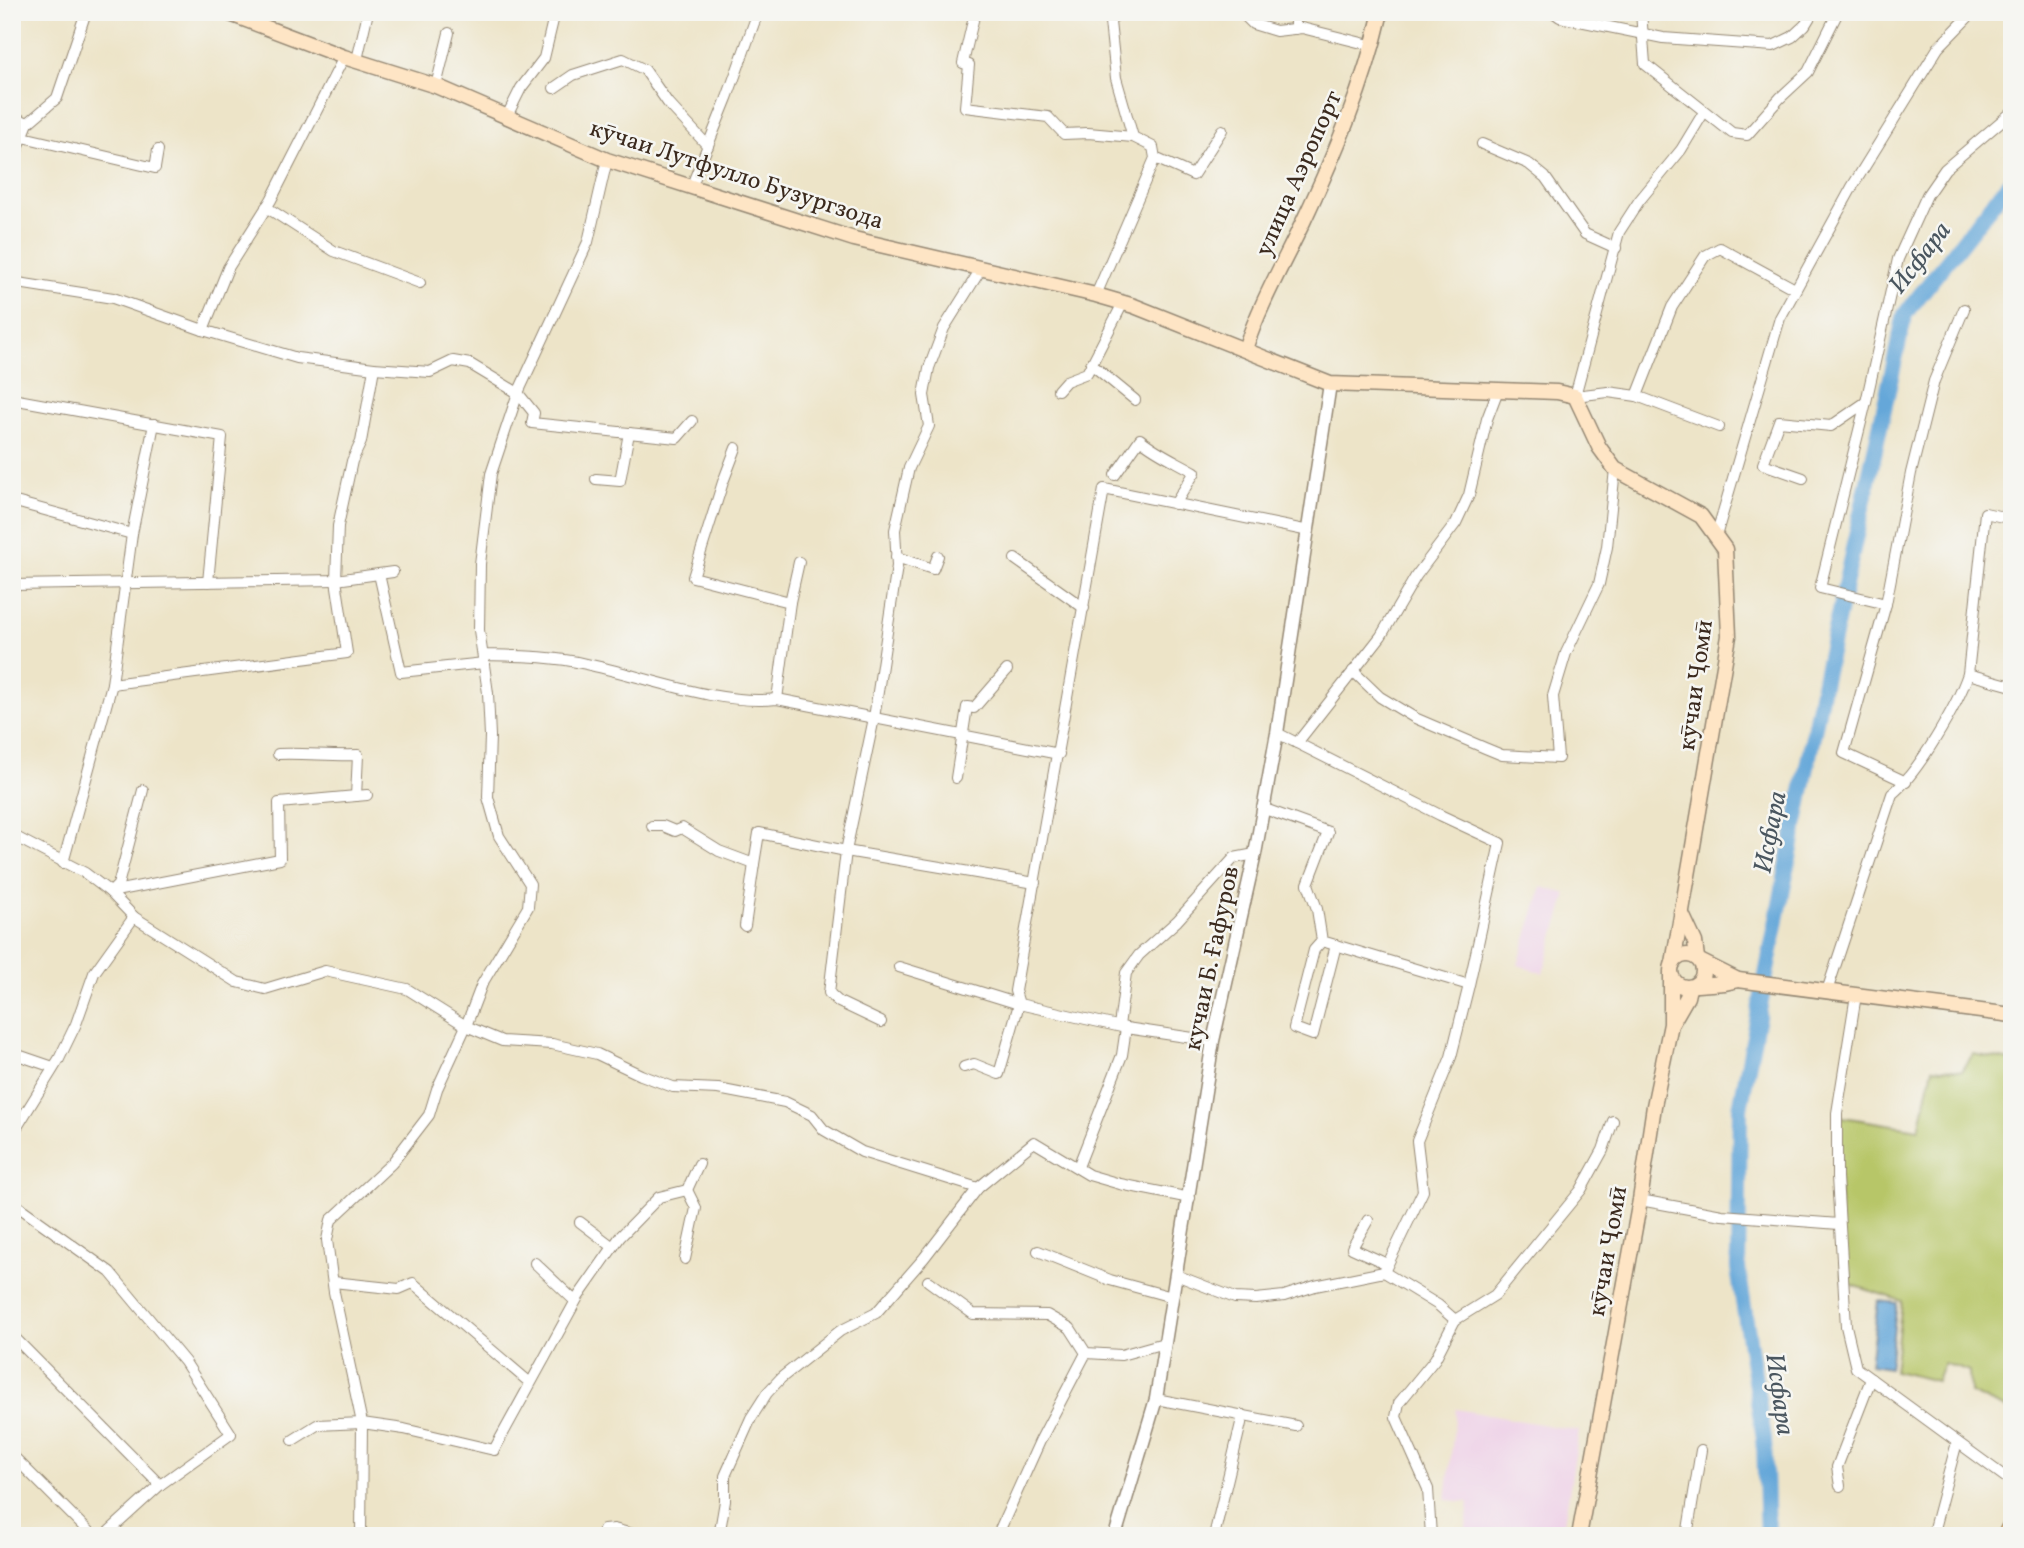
<svg xmlns="http://www.w3.org/2000/svg" width="2024" height="1548" font-family="Vollkorn,serif">
  <style>
    .built { fill: #eed0e7 }
    .green { fill: #b7c668; stroke: #797843; stroke-width: 2 }
    .water { fill: #65a7d9; stroke: #50687c; stroke-width: 2 }
    .lines { fill: none; stroke-linecap: round; stroke-linejoin: round }
    .river { stroke: #65a7d9; stroke-width: 16 }
    .minor-casing { stroke: #948773; stroke-width: 12 }
    .tertiary-casing { stroke: #948773; stroke-width: 15 }
    .secondary-casing { stroke: #948773; stroke-width: 17 }
    .primary-casing { stroke: #948773; stroke-width: 18 }
    .minor { stroke: #fff; stroke-width: 10 }
    .tertiary { stroke: #fff; stroke-width: 12 }
    .secondary { stroke: #fee5c5; stroke-width: 14 }
    .primary { stroke: #fcbd6e; stroke-width: 16 }
    .labels { text-anchor: middle; stroke-width: 5; stroke-linejoin: round; paint-order: stroke }
    .street-label { font-size: 24px; fill: #3b2a1e; stroke: #f6f6f2 }
    .water-label { font-size: 26px; font-style: italic; fill: #4a565f; stroke: #f6f6f2 }
  </style>
  <rect width="100%" height="100%" fill="#f6f6f2"/>
  <filter id="ink" filterUnits="userSpaceOnUse"><feTurbulence type="fractalNoise" baseFrequency=".0143" numOctaves="2"/><feDisplacementMap in="SourceGraphic" scale="14" xChannelSelector="R" yChannelSelector="G"/><feConvolveMatrix kernelMatrix="1 2 1 2 8 2 1 2 1" color-interpolation-filters="sRGB"/></filter>
  <filter id="wash" filterUnits="userSpaceOnUse"><feTurbulence type="fractalNoise" baseFrequency=".00686" numOctaves="4" result="noise"/><feDisplacementMap in="SourceGraphic" scale="28" xChannelSelector="R" yChannelSelector="G"/><feGaussianBlur stdDeviation="1.57" result="paint"/><feColorMatrix in="noise" values="0 0 0 0 0 0 0 0 0 0 0 0 0 0 0 0 0 1.4 0 .05"/><feComposite in="paint" operator="in"/></filter>
  <g filter="url(#wash)">
    <rect width="100%" height="100%" fill="#ede4c8"/>
    <!-- built -->
    <g class="built">
      <polygon points="1542,887 1567,894 1543,973 1518,965"/>
      <polygon points="1456,1409 1579,1431 1562,1536 1465,1536 1469,1502 1446,1500"/>
    </g>
    <!-- green -->
    <polygon class="green" points="1973,1054 2012,1061 2012,1412 1970,1393 1969,1372 1944,1363 1937,1381 1894,1371 1902,1301 1843,1282 1836,1116 1919,1129 1933,1068 1962,1071"/>
    <!-- water -->
    <polygon class="water" points="1878,1301 1897,1303 1889,1368 1870,1365"/>
    <g class="lines">
      <!-- river -->
      <polyline class="river" points="1767,1536 1764,1439 1738,1268 1740,1108 1824,680 1905,314 2012,179"/>
    </g>
  </g>
  <g filter="url(#ink)">
    <g class="lines">
      <!-- minor casing -->
      <g class="minor-casing">
        <g id="minor">
          <polyline points="975,12 963,63 969,65 965,107 1048,117 1064,134 1088,133 1133,137"/>
          <polyline points="1241,12 1253,24 1276,31 1302,28 1374,46"/>
          <polyline points="1553,12 1560,17 1663,38 1773,46 1792,37 1805,25 1813,12"/>
          <polyline points="1641,12 1645,64 1732,133 1747,135 1780,98 1808,72 1838,12"/>
          <polyline points="1295,29 1295,12"/>
          <polyline points="357,60 368,12"/>
          <polyline points="436,86 449,33"/>
          <polyline points="554,88 573,75 623,59 645,70 668,103 708,146"/>
          <polyline points="1704,112 1681,150 1639,201 1619,232 1575,396 1608,392 1637,396 1719,427"/>
          <polyline points="12,116 28,123"/>
          <polyline points="507,116 521,88 544,58 555,12"/>
          <polyline points="23,137 155,168 158,150"/>
          <polyline points="1482,144 1529,164 1545,177 1585,234 1616,248"/>
          <polyline points="1155,158 1193,175 1222,130"/>
          <polyline points="12,163 28,123 57,98 86,12"/>
          <polyline points="692,185 727,98 758,12"/>
          <polyline points="266,207 334,251 420,283"/>
          <polyline points="12,282 113,298 203,330 297,358 374,368 430,372 453,361 470,364 518,393 534,413 532,423 677,438 692,421"/>
          <polyline points="1096,295 1155,158 1153,147 1133,137 1116,78 1110,22 1117,12"/>
          <polyline points="1964,309 1934,381 1911,473 1886,604 1820,588 1866,402 1898,259 1927,195 1945,169 2012,112"/>
          <polyline points="203,330 228,268 271,200 344,57"/>
          <polyline points="12,351 12,368"/>
          <polyline points="1091,364 1135,400"/>
          <polyline points="1058,390 1066,381 1087,373 1123,303"/>
          <polyline points="1637,396 1672,307 1705,256 1720,248 1795,289"/>
          <polyline points="12,399 222,437 208,582"/>
          <polyline points="736,448 723,482 693,577 790,602"/>
          <path d="M1115,475L1140,439C1157,453 1176,461 1195,472L1175,504"/>
          <polyline points="1803,478 1763,464 1779,421 1831,426 1866,402"/>
          <polyline points="596,479 620,481 629,433"/>
          <polyline points="12,481 12,486"/>
          <polyline points="12,501 132,534"/>
          <polyline points="1716,536 1780,318 1852,187 1938,48 1973,12"/>
          <polyline points="896,557 933,569 938,556"/>
          <polyline points="1015,559 1084,608"/>
          <polyline points="379,574 401,672 484,663"/>
          <polyline points="12,585 336,580 393,572"/>
          <polyline points="1886,604 1844,753 1906,782"/>
          <path d="M483,655C518,656 552,656 586,664C644,676 718,706 777,699L1059,754"/>
          <polyline points="1353,671 1380,697 1415,718 1485,748 1502,755 1558,758 1553,696 1566,653 1599,584 1607,547 1615,469"/>
          <polyline points="1968,674 2012,686"/>
          <polyline points="112,684 347,653 336,580 338,526 352,461 361,442 374,368"/>
          <polyline points="777,699 790,602 799,562"/>
          <polyline points="1277,733 1440,815 1500,843 1469,985 1451,1057 1417,1141 1423,1191 1384,1272"/>
          <polyline points="1297,743 1381,636 1416,576 1456,523 1469,495 1487,419 1498,390"/>
          <path d="M278,754C305,753 331,756 358,755L356,796"/>
          <polyline points="956,778 967,707 974,708 1007,670"/>
          <polyline points="1262,808 1328,832 1308,884 1317,909 1322,941 1469,985"/>
          <polyline points="652,826 663,826 675,831 682,828 719,851 754,864 759,833 846,851 1035,883"/>
          <polyline points="12,835 85,873 110,892 134,917 237,982 265,989 325,971 407,989 466,1026 502,1041 552,1044 597,1054 641,1075 673,1087 718,1089 785,1102 812,1115 824,1130 862,1152 978,1188"/>
          <polyline points="63,863 112,684 132,534 154,424"/>
          <polyline points="110,892 280,859 279,803 367,795"/>
          <polyline points="111,892 118,885 143,790"/>
          <polyline points="745,926 754,864"/>
          <polyline points="1322,941 1314,950 1294,1028 1313,1035 1336,945"/>
          <polyline points="899,967 1019,1004 999,1074 974,1064 964,1067"/>
          <path d="M1827,991L1892,794C1918,773 1957,706 1968,674L1985,513L2012,519"/>
          <polyline points="1856,995 1837,1113 1837,1177 1846,1326 1856,1368 2012,1482"/>
          <polyline points="881,1022 839,1002 829,993 846,851 874,718 897,566 895,530 909,468 929,426 924,395 929,368 944,328 981,269"/>
          <polyline points="1119,1026 1126,973 1139,955 1177,921 1234,858 1255,854"/>
          <polyline points="1213,1041 1126,1028 1019,1004 1015,991 1104,489 1309,531"/>
          <polyline points="12,1053 53,1067"/>
          <polyline points="12,1135 59,1059 76,1024 94,973 134,917"/>
          <polyline points="1078,1167 1122,1055 1126,1028"/>
          <polyline points="1640,1200 1722,1215 1839,1224"/>
          <polyline points="12,1202 110,1272 185,1362 231,1434 160,1485 104,1536"/>
          <polyline points="1368,1220 1352,1248 1387,1264"/>
          <polyline points="580,1222 613,1247"/>
          <polyline points="1038,1251 1110,1280 1172,1297"/>
          <polyline points="685,1259 696,1208 687,1190"/>
          <polyline points="535,1263 575,1301"/>
          <polyline points="1384,1272 1438,1305 1455,1320 1435,1359 1399,1403 1396,1417 1428,1489 1431,1536"/>
          <polyline points="1176,1275 1235,1298 1256,1299 1284,1296 1315,1286 1384,1272"/>
          <polyline points="928,1281 973,1314 1047,1315 1070,1328 1086,1353 1121,1355 1164,1343"/>
          <polyline points="333,1282 399,1289 413,1283 529,1382"/>
          <polyline points="1455,1320 1495,1295 1581,1190 1603,1150 1613,1121"/>
          <polyline points="12,1335 160,1485"/>
          <polyline points="1156,1399 1296,1426"/>
          <polyline points="293,1440 317,1425 362,1423 404,1429 494,1450 578,1297 620,1237 659,1197 687,1190 699,1164"/>
          <polyline points="12,1455 93,1536"/>
          <polyline points="1840,1486 1837,1467 1871,1379"/>
          <polyline points="361,1536 362,1423 334,1292 327,1240 331,1220 392,1163 429,1115 437,1089 466,1026 482,984 528,907 530,884 499,836 488,797 490,736 488,693 479,630 480,564 491,474 518,393 588,242 607,160"/>
          <polyline points="602,1536 604,1530 614,1529 640,1536"/>
          <polyline points="719,1536 725,1501 725,1476 751,1418 767,1393 781,1378 840,1331 876,1313 924,1258 978,1188 1034,1142 1089,1175 1120,1184 1190,1198"/>
          <polyline points="997,1536 1040,1441 1086,1353"/>
          <polyline points="1214,1536 1243,1415"/>
          <polyline points="1687,1536 1701,1450"/>
          <polyline points="1932,1536 1957,1442"/>
        </g>
      </g>
      <!-- tertiary casing -->
      <g class="tertiary-casing">
        <polyline id="tertiary" points="1115,1536 1156,1399 1213,1041 1255,854 1277,733 1330,384"/>
      </g>
      <!-- secondary casing -->
      <g class="secondary-casing">
        <g id="secondary">
          <polyline points="225,12 344,57 436,86 607,160 854,239 1096,295 1134,306 1330,384 1557,392 1575,396 1599,447 1615,469 1701,516 1725,549 1729,636 1673,963"/>
          <path d="M1245,349C1260,304 1283,264 1303,222C1335,154 1364,86 1381,12"/>
          <polyline points="1681,912 1695,942 1697,958"/>
          <circle cx="1687" cy="971" r="16"/>
          <polyline points="1700,961 1738,980 1746,981 2012,1015"/>
          <polyline points="1697,985 1725,983 1738,980"/>
          <polyline points="1672,1023 1687,997 1689,988"/>
          <polyline points="1579,1536 1640,1200 1654,1106 1671,1024 1671,974"/>
        </g>
      </g>
      <!-- primary casing -->
      <g class="primary-casing">
        <polyline id="primary" points="2005,1536 2012,1522"/>
      </g>
      <!-- minor -->
      <use href="#minor" class="minor"/>
      <!-- tertiary -->
      <use href="#tertiary" class="tertiary"/>
      <!-- secondary -->
      <use href="#secondary" class="secondary"/>
      <!-- primary -->
      <use href="#primary" class="primary"/>
    </g>
  </g>
  <g class="labels">
    <!-- street labels -->
    <g class="street-label">
      <text transform="translate(1298 173) rotate(-66)" y="8">улица Аэропорт</text>
      <text transform="translate(737 174) rotate(18)" y="8">кӯчаи Лутфулло Бузургзода</text>
      <text transform="translate(1695 685) rotate(-82)" y="8">кӯчаи Ҷомӣ</text>
      <text transform="translate(1211 958) rotate(-78)" y="8">кучаи Б. Ғафуров</text>
      <text transform="translate(1607 1251) rotate(-80)" y="8">кӯчаи Ҷомӣ</text>
    </g>
    <!-- water labels -->
    <g class="water-label">
      <text transform="translate(1919 257) rotate(-52)" y="9">Исфара</text>
      <text transform="translate(1769 832) rotate(-79)" y="9">Исфара</text>
      <text transform="translate(1781 1394) rotate(82)" y="9">Исфара</text>
    </g>
  </g>
  <!-- margin -->
  <rect width="2024" height="1548" fill="none" stroke="#f6f6f2" stroke-width="42"/>
</svg>
